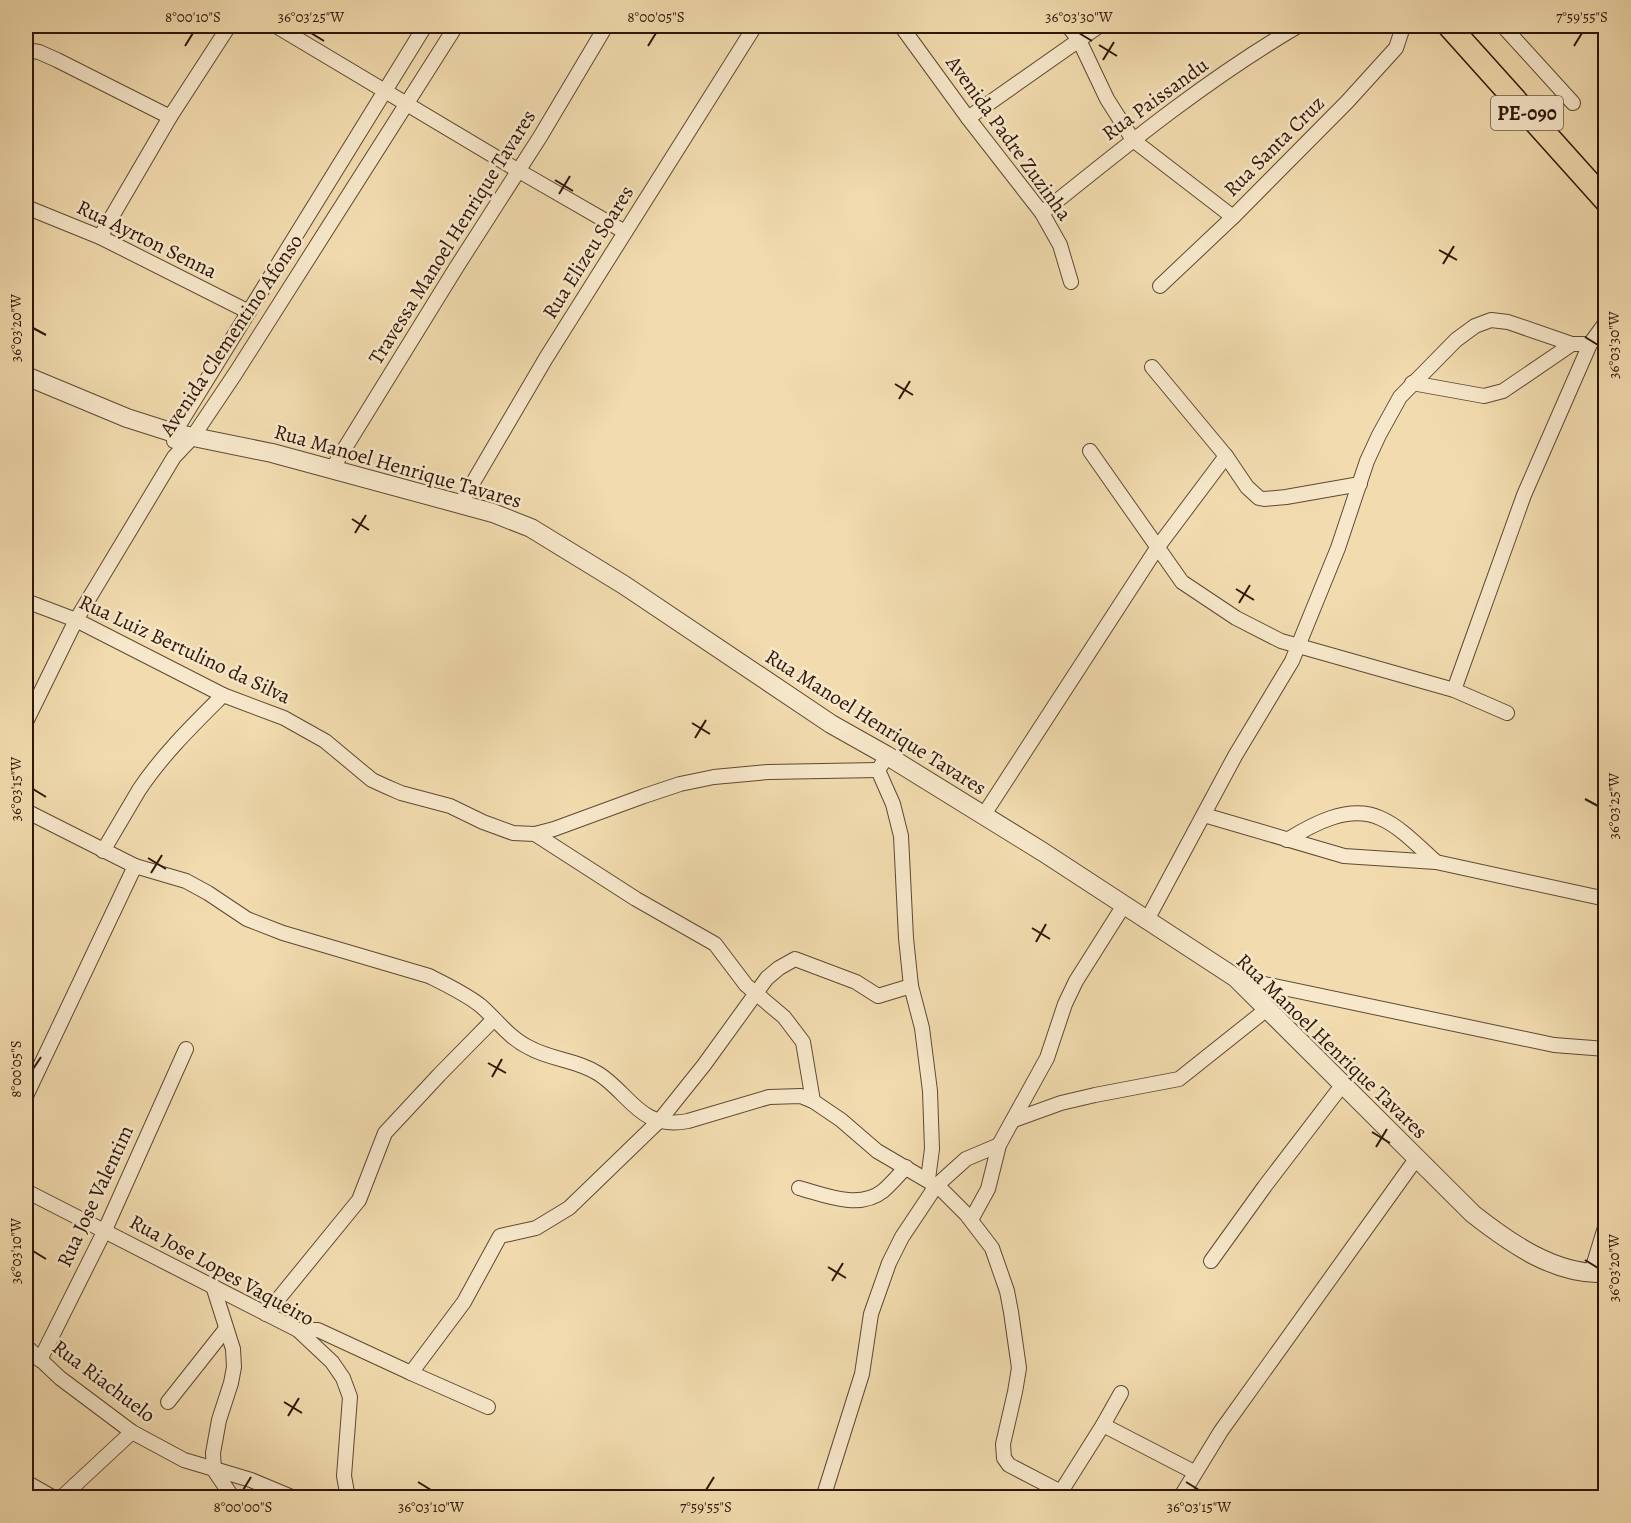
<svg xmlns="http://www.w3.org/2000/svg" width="1631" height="1523" font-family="Alegreya,serif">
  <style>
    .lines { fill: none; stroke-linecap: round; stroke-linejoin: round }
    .minor-casing { stroke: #5f4833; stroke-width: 16 }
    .tertiary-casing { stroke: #5f4833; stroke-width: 20 }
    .primary-casing { stroke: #2e160a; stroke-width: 25 }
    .minor { stroke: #f7e8cb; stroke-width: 14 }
    .tertiary { stroke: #f7e8cb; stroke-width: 18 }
    .primary { stroke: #f2dcaf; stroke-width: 22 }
    .ticks { fill: none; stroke: #2e160a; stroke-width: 2 }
    .labels { text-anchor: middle; stroke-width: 5; stroke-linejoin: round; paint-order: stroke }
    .shield { fill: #f7e8cb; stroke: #6a5544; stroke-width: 1.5 }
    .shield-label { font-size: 20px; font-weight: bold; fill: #2e160a }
    .street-label { font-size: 21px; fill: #2e160a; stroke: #f7e8cb }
    .neatline { fill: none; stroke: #2e160a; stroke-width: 2 }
    .ticks-label { font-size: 15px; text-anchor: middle; fill: #2e160a }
  </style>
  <rect width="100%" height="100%" fill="#f2dcaf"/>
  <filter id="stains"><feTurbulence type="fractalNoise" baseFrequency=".00333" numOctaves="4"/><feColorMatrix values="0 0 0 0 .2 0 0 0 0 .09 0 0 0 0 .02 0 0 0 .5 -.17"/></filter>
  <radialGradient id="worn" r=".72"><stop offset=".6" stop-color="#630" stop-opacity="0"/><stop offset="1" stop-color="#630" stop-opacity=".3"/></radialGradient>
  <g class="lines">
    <!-- minor casing -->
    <g class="minor-casing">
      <g id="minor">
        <polyline points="276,26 519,171 625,232"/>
        <polyline points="901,26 968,118 1042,213 1060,245 1071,282"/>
        <polyline points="1068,26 1079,40 1107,99 1133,140 1233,217"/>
        <polyline points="1503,26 1573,103"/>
        <polyline points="26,50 39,52 57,60 170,117"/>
        <polyline points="968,118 1099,26"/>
        <polyline points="26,207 100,237 249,312"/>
        <path d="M1042,213C1124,147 1207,79 1298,26"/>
        <polyline points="100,237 170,117 229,26"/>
        <polyline points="1160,286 1233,217 1347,102 1396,48 1401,33 1398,26"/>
        <polyline points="1152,367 1226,456 1247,487 1259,498 1264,499 1286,497 1360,484"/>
        <polyline points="1412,383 1484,396 1503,391 1572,344"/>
        <polyline points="174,441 174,433 425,26"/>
        <polyline points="1090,451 1182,582 1236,618 1281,641 1454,690 1507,713"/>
        <polyline points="332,469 456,268 540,137 606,26"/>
        <polyline points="461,503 546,358 755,26"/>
        <polyline points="26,601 76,620 223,695 284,718 325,741 372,780 385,786 401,793 450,806 483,822 513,833 535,834 554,829 644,796 680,784 714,777 768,772 878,770"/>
        <polyline points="1454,690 1524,495 1590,344 1606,322"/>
        <polyline points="26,722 76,620 174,457 192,438 235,374 456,26"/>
        <polyline points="882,764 878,770 893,804 901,836 906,938 911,986 922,1028 930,1091 932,1149 928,1179"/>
        <path d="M26,811L135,866L186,881L208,893L247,919L283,933L429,976C447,985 466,994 481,1006C497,1020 510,1039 530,1048C552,1060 578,1060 599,1074C631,1095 640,1130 688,1121L769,1097L801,1096L813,1101L841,1120L877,1151L940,1188L966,1214L992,1248L1007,1291L1011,1312L1019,1368L1015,1392L1003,1444L1004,1458L1009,1465L1061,1492"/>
        <polyline points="1204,815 1344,856 1436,862 1606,899"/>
        <polyline points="983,816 1157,548 1226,456"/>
        <polyline points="535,834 636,899 715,944 746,985 784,1017 803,1042 813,1101"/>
        <path d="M1287,840C1313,824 1349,804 1380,818C1401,827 1419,847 1436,862"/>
        <path d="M103,851C115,831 127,810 139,790C163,754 193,725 223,695"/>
        <polyline points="1147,920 1235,756 1292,661 1338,548 1367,461 1379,435 1400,397 1456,340 1475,326 1491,320 1508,322 1572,344 1590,344"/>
        <polyline points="1236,978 1554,1045 1606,1049"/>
        <polyline points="26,1096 135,866"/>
        <polyline points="1014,1120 1061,1103 1095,1095 1179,1079 1267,1009"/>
        <path d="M799,1188C825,1195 859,1210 883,1191C891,1184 899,1175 906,1167"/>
        <polyline points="26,1191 298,1330 332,1362 343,1378 350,1397 344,1476 348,1498"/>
        <polyline points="971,1220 988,1189 999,1145 1047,1058 1065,1004 1076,981 1124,905"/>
        <polyline points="1211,1261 1265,1186 1343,1084"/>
        <polyline points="1591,1273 1606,1224"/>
        <polyline points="213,1286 233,1349 234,1367 231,1383 219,1420 213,1453 214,1470 233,1498"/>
        <polyline points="266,1314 359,1200 385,1133 439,1075 494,1019"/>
        <polyline points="298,1330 318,1330 411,1373 464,1302 500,1236 536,1228 569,1208 660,1120 704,1065 767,978 779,968 795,959 856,982 878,996 911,986"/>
        <polyline points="26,1346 60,1378 132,1432 184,1460 251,1480 294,1498"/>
        <polyline points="40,1360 105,1230 186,1049"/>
        <polyline points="411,1373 488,1407"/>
        <polyline points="168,1402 225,1330"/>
        <polyline points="1103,1425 1194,1472"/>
        <polyline points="26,1482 54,1498"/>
        <polyline points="61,1498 132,1432"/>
        <polyline points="823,1498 862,1374 871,1314 889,1263 902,1237 936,1186 966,1159 999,1145"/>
        <polyline points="1057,1498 1103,1425 1121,1393"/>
        <polyline points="1180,1498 1221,1431 1416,1159"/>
      </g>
    </g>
    <!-- tertiary casing -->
    <g class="tertiary-casing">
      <path id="tertiary" d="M26,376L127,418L174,433L272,453L493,513L531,528L624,585L831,724L886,755L1043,852L1236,978L1473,1214C1510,1243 1556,1276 1606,1273"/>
    </g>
    <!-- primary casing -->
    <g class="primary-casing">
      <polyline id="primary" points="1449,26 1606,201"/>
    </g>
    <!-- minor -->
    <use href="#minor" class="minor"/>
    <!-- tertiary -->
    <use href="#tertiary" class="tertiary"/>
    <!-- primary -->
    <use href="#primary" class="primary"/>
  </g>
  <!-- ticks -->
  <path class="ticks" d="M311,33L324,41M1079,33L1092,41M1099,45L1117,56M185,46L193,33M648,46L656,33M1574,46L1582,33M1103,60L1114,42M555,180L573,191M559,194L570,176M1439,250L1457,260M1443,264L1454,246M33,328L46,335M1585,337L1598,345M895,384L913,395M899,399L910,381M352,519L369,530M355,533L366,515M1236,589L1254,600M1239,603L1250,585M692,723L710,734M695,738L706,720M33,789L46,797M1585,799L1598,806M148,858L166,869M151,873L162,855M1032,928L1050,939M1036,942L1046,924M488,1063L506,1073M33,1069L41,1057M492,1077L502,1059M1372,1132L1390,1143M1376,1147L1387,1129M33,1251L46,1259M1585,1260L1598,1268M828,1267L846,1278M832,1281L843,1263M284,1402L302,1413M288,1416L299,1398M418,1482L431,1490M1186,1482L1199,1490M243,1490L251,1477M706,1490L714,1477"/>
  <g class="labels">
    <!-- shield labels -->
    <rect class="shield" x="1491" y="96" width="72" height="34" rx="4.5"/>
    <g class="shield-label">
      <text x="1527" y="120">PE-090</text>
    </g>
    <!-- street labels -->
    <g class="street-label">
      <text transform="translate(1155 99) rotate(-36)" y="7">Rua Paissandu</text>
      <text transform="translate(1009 138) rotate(54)" y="7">Avenida Padre Zuzinha</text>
      <text transform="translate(1274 146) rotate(-45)" y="7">Rua Santa Cruz</text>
      <text transform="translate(452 237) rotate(-58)" y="7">Travessa Manoel Henrique Tavares</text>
      <text transform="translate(147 239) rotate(26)" y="7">Rua Ayrton Senna</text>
      <text transform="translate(588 252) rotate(-58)" y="7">Rua Elizeu Soares</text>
      <text transform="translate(231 335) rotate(-56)" y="7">Avenida Clementino Afonso</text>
      <text transform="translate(398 466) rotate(16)" y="7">Rua Manoel Henrique Tavares</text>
      <text transform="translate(185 649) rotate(25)" y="7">Rua Luiz Bertulino da Silva</text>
      <text transform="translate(876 722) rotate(32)" y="7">Rua Manoel Henrique Tavares</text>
      <text transform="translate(1332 1046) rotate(44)" y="7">Rua Manoel Henrique Tavares</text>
      <text transform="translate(95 1196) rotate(-65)" y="7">Rua Jose Valentim</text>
      <text transform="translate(222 1270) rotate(29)" y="7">Rua Jose Lopes Vaqueiro</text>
      <text transform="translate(104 1381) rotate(37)" y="7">Rua Riachuelo</text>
    </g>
  </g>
  <!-- margin -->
  <rect width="1631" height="1523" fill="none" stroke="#f2dcaf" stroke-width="66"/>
  <rect x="33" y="33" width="1565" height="1457" class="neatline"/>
  <g class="ticks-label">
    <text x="193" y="22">8°00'10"S</text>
    <text x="311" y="22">36°03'25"W</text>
    <text x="656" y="22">8°00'05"S</text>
    <text x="1079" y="22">36°03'30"W</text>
    <text x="1582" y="22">7°59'55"S</text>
    <text transform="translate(16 328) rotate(-90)" y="5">36°03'20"W</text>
    <text transform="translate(1614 345) rotate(-90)" y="5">36°03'30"W</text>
    <text transform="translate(16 789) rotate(-90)" y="5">36°03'15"W</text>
    <text transform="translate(1614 806) rotate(-90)" y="5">36°03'25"W</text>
    <text transform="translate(16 1069) rotate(-90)" y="5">8°00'05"S</text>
    <text transform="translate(16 1251) rotate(-90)" y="5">36°03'10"W</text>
    <text transform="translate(1614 1268) rotate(-90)" y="5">36°03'20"W</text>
    <text x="243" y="1512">8°00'00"S</text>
    <text x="431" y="1512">36°03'10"W</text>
    <text x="706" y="1512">7°59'55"S</text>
    <text x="1199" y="1512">36°03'15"W</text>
  </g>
  <rect width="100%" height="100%" filter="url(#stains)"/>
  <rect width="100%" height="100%" fill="url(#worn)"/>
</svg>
